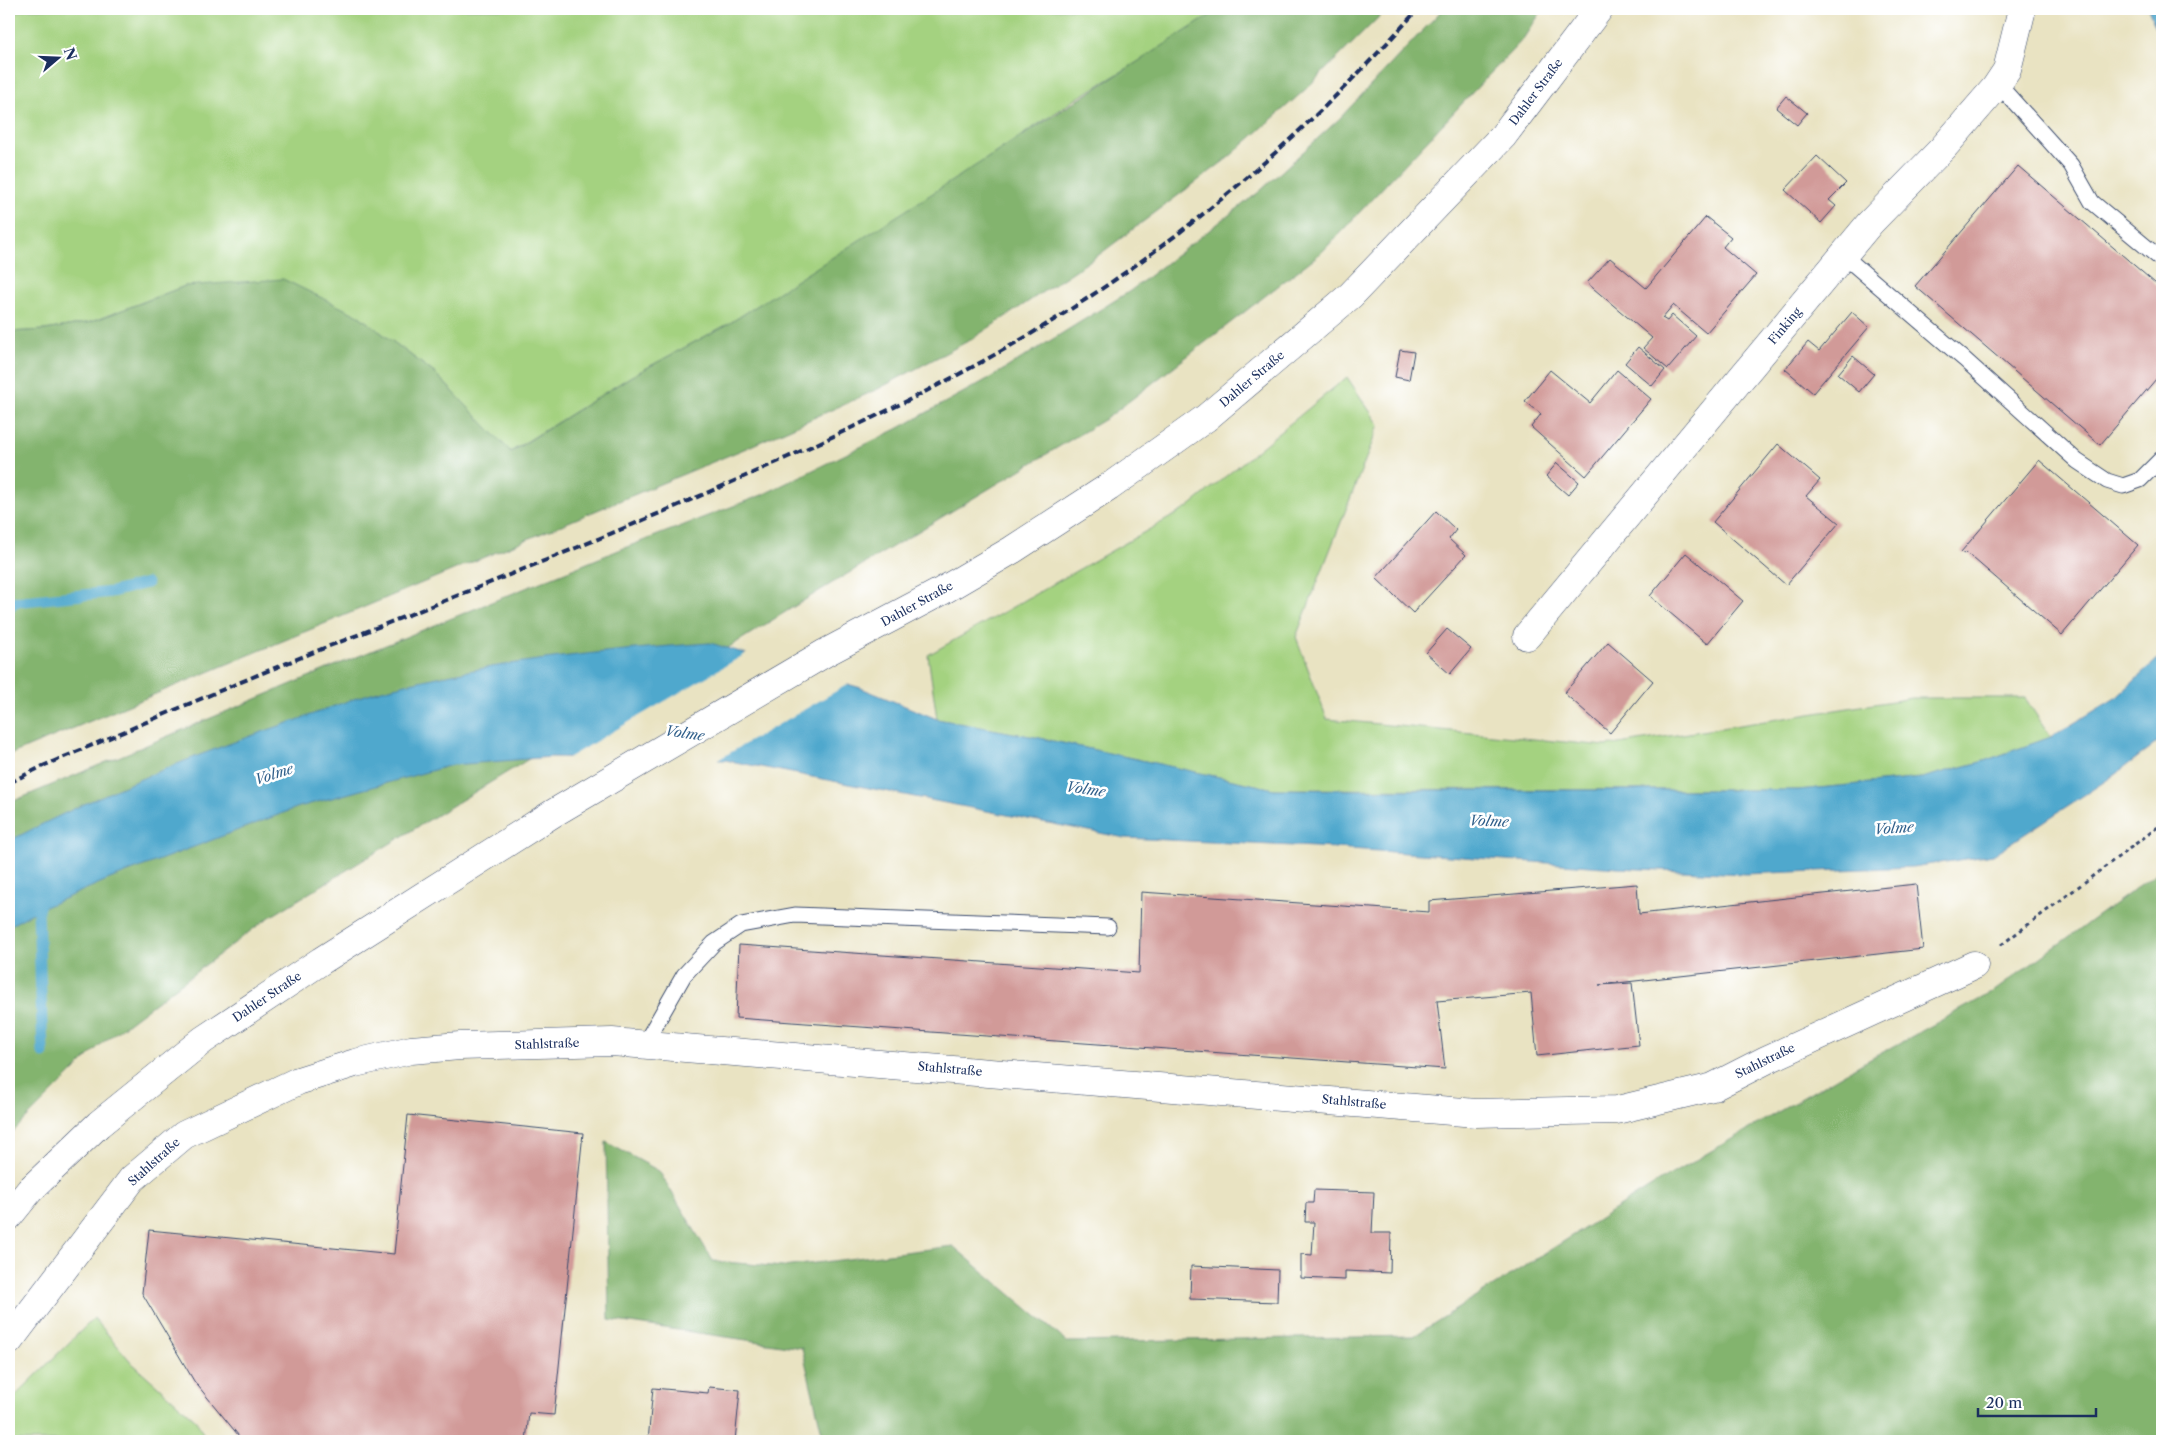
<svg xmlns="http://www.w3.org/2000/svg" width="2171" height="1450" font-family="'Libre Caslon Text',serif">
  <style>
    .green { fill: #a4d280; stroke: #60806f }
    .forest { fill: #83b46e; stroke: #4f7266 }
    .water { fill: #50a8cd; stroke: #366c96 }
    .pier { fill: #e9e3c2 }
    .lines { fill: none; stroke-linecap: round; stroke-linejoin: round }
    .stream { stroke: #50a8cd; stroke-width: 11 }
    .building { fill: #d19a98 }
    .lane-casing { stroke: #3a4a6d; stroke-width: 17 }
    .street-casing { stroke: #3a4a6d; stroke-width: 29 }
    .primary-casing { stroke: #3a4a6d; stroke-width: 29 }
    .path { stroke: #3a4a6d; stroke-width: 3; stroke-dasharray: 4 4; stroke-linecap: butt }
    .lane { stroke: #fff; stroke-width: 15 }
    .street { stroke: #fff; stroke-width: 28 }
    .primary { stroke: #fff; stroke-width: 28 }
    .rail { stroke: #1b2f5e; stroke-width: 4; stroke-dasharray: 8 4; stroke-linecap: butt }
    .labels { text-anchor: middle; stroke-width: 5; stroke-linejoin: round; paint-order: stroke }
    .street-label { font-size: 12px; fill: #1b2f5e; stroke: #fff }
    .water-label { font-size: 14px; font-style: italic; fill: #305f8a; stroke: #fff }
  </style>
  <rect width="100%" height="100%" fill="#fff"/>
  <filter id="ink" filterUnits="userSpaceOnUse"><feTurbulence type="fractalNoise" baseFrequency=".02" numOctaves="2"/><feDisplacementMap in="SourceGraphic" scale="10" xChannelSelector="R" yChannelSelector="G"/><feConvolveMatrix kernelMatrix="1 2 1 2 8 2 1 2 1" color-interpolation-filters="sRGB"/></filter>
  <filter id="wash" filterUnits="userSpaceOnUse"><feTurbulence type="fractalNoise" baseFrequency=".0096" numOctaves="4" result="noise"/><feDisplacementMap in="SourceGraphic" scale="20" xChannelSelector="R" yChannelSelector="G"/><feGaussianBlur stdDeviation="1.12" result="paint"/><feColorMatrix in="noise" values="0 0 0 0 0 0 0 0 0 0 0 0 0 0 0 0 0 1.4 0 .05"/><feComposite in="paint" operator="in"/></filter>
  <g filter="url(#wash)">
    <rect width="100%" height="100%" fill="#e9e3c2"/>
    <!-- green -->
    <g class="green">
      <polygon points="26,9 1220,9 1163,47 1079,97 955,180 730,323 630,377 510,452 437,375 359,316 185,286 91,322 45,330 9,332 9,15"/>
      <polygon points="1347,377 1379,425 1296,637 1327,719 1606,746 1912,698 2025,698 2051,737 1984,761 1922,778 1798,790 1274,789 1035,737 937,719 928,655 1187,508"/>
      <polygon points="94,1318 132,1363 196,1420 207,1441 9,1441 9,1402"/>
    </g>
    <!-- forest -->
    <g class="forest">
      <polygon points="1220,9 1387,9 1306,89 1228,158 1100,254 972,339 876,390 744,449 9,755 9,332 45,330 91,322 185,286 283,279 359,316 437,375 511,452 630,377 730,323"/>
      <polygon points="1443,9 1543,9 1523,39 1322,252 1110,416 824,588 689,672 542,751 265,920 102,1043 9,1136 9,803 332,667 619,550 762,495 897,429 995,375 1130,291 1259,192 1339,119"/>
      <polygon points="2162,869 2162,1441 824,1441 802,1348 609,1320 606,1142 659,1171 713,1261 783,1267 953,1246 1067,1342 1414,1336 1653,1185 1843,1074 1993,992"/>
    </g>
    <!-- water -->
    <g class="water">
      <polygon points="2148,9 2162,9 2162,43"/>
      <path d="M710,643L861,688L937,719L1035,737L1274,789L1356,790H1798L1922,778L1984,761L2051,737L2117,697L2162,655V739L2110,778L1993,855L1912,867L1745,874L1618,868L1336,848L1125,838L725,760L551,757L452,765L299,807L107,880L38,910L9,926V841C101,793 198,753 297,720C325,710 353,698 382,690C489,662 601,651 710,643Z"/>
    </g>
    <!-- pier -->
    <polygon class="pier" points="749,652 850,683 714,762 566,759"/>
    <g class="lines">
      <!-- stream -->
      <g class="stream">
        <polyline points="9,608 14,602 112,592 147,583"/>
        <polyline points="43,1053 38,910 43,896"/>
      </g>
    </g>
    <g id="blocks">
      <!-- building -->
      <g class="building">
        <polygon points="1786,96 1807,113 1797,125 1776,108"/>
        <polygon points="1817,156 1846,183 1829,200 1836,206 1821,223 1785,190"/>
        <polygon points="2018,166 2162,289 2162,372 2100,445 1915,286"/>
        <polygon points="1706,217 1731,237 1723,247 1756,275 1706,333 1673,305 1662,318 1667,321 1672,315 1696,336 1668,369 1643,348 1652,338 1587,283 1610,258 1646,288"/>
        <polygon points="1852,312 1869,327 1813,393 1785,369 1808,342 1819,351"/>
        <polygon points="1638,347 1665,370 1652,386 1625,363"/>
        <polygon points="1400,350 1414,352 1409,380 1395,377"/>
        <polygon points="1853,356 1874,374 1859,392 1838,374"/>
        <polygon points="1550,370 1590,403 1617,370 1651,399 1586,476 1531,427 1541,414 1525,401"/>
        <polygon points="1778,444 1820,480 1806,496 1839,523 1786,585 1713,522"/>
        <polygon points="2039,460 2138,545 2062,635 1966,552 1964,554 1961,552"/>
        <polygon points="1557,463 1579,482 1568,495 1546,476"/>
        <polygon points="1436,511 1456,530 1449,539 1466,555 1413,613 1376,578"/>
        <polygon points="1686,553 1743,601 1707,644 1650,596"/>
        <polygon points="1447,629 1471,649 1450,674 1426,653"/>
        <polygon points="1608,642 1653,681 1610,733 1564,693"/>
        <polygon points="1637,884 1639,914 1916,884 1923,949 1599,985 1632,983 1639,1045 1537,1056 1531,993 1437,1001 1445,1069 736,1018 739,945 1139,973 1141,892 1429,912 1429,901"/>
        <polygon points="408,1115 583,1133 554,1415 529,1413 526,1441 243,1441 194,1381 142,1293 149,1230 394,1254"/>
        <polygon points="1314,1190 1374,1192 1372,1233 1391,1233 1390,1273 1345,1271 1345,1280 1301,1278 1301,1254 1312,1255 1314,1222 1305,1222 1306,1203 1313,1203"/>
        <polygon points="1191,1266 1278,1270 1277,1302 1190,1299"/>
        <polygon points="709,1387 740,1390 735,1441 648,1441 653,1388 708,1393"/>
      </g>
    </g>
  </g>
  <g filter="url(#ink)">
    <use href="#blocks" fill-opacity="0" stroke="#3a4a6d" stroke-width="1"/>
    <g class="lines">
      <!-- lane casing -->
      <g class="lane-casing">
        <g id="lane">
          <polyline points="1998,84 2071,165 2092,202 2162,260"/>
          <polyline points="1844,256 1964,359 2077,461 2107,481 2123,486 2140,480 2162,458"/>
          <polyline points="644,1045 684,975 714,943 741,925 795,915 1108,927"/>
        </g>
      </g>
      <!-- street casing -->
      <g class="street-casing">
        <g id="street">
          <polyline points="1527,636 1870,223 1943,148 1995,88 2007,70 2022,9"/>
          <polyline points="9,1341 132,1179 184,1135 298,1081 355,1063 411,1050 460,1046 612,1042 1476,1113 1617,1110 1713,1087 1766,1060 1974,965"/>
        </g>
      </g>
      <!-- primary casing -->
      <g class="primary-casing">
        <polyline id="primary" points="9,1216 30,1190 99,1124 203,1040 321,961 552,814 825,653 942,591 1012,550 1109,487 1206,418 1351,295 1503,136 1599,9"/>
      </g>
      <!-- path -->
      <polyline class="path" points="2001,945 2162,824"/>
      <!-- lane -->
      <use href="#lane" class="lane"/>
      <!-- street -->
      <use href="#street" class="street"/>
      <!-- primary -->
      <use href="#primary" class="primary"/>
      <!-- rail -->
      <path class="rail" d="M9,783L45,765C141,725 235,683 332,645C485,585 638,525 788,457C870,420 951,381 1029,335C1175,248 1306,135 1418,9"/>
    </g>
  </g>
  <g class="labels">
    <!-- street labels -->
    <g class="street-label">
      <text transform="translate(1536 92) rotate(-53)" y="4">Dahler Straße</text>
      <text transform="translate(1785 326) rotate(-50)" y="4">Finking</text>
      <text transform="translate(1252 379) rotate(-40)" y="4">Dahler Straße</text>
      <text transform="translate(917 604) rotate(-29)" y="4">Dahler Straße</text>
      <text transform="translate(267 997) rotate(-34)" y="4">Dahler Straße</text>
      <text transform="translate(547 1044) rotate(-2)" y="4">Stahlstraße</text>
      <text transform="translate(1765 1061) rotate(-26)" y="4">Stahlstraße</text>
      <text transform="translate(950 1069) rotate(5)" y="4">Stahlstraße</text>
      <text transform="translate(1354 1102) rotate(5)" y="4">Stahlstraße</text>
      <text transform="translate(154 1162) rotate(-42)" y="4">Stahlstraße</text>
    </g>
    <!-- water labels -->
    <g class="water-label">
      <text transform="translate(685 733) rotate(8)" y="5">Volme</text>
      <text transform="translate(274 774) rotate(-18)" y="5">Volme</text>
      <text transform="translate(1086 789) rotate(8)" y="5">Volme</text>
      <text transform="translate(1489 821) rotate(2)" y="5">Volme</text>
      <text transform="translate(1894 828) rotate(-4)" y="5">Volme</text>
    </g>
  </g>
  <!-- margin -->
  <rect width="2171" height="1450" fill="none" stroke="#fff" stroke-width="30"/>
  <!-- north arrow -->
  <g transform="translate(58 58) rotate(71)" stroke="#ffffff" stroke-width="4" paint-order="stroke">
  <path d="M0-4L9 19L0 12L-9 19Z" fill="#1b2f5e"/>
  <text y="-8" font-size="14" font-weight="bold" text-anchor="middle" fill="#1b2f5e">N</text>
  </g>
  <!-- scale -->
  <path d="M1978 1408v8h118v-8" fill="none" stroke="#1b2f5e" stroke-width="2.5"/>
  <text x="1986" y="1408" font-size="15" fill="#1b2f5e" stroke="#ffffff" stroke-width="4" paint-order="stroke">20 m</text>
</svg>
